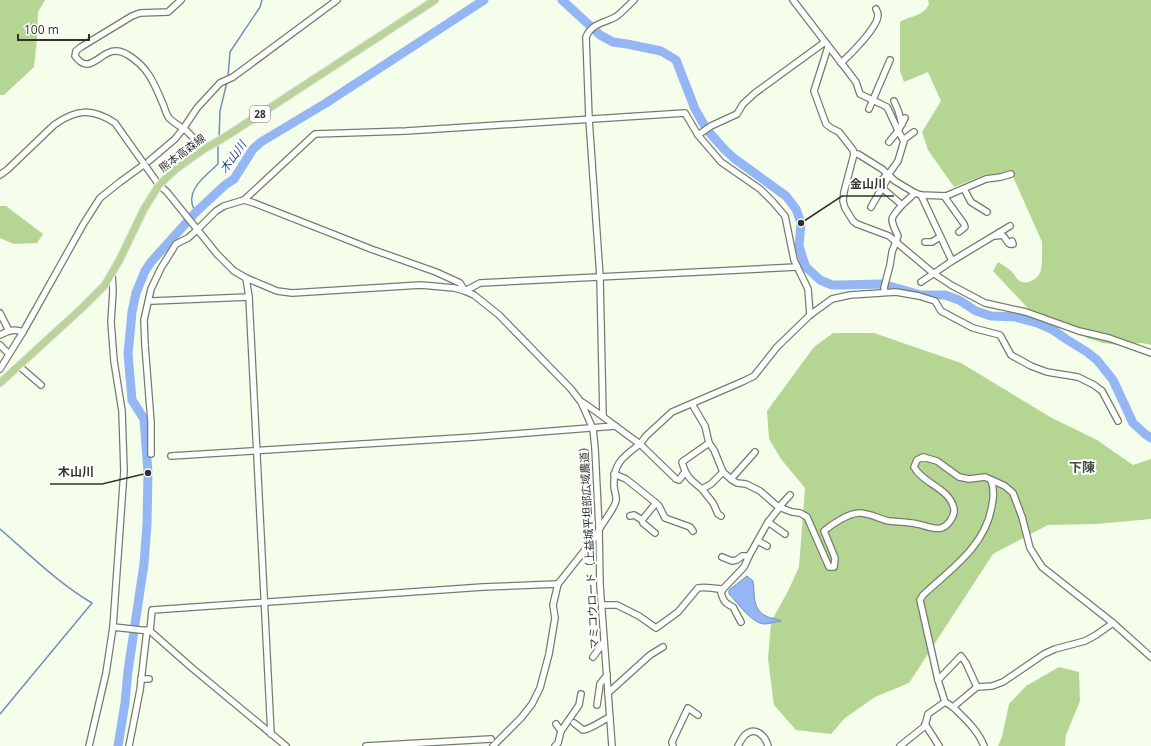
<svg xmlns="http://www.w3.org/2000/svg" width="1151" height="746" font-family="'Open Sans','Noto Sans JP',sans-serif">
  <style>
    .forest { fill: #b5d693 }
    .water { fill: #94b6f4; stroke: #768fb8 }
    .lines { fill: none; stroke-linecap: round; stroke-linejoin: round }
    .stream { stroke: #768fb8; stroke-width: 1.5 }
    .river { stroke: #94b6f4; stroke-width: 9 }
    .minor-casing { stroke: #747d6c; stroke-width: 8 }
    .major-casing { stroke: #e2e3e2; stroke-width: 9 }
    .minor { stroke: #fff; stroke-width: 5.5 }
    .major { stroke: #b9d39a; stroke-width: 7 }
    .labels { text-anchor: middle; stroke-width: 4; stroke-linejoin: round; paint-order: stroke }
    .shield { fill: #fff; stroke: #6e716c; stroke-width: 1 }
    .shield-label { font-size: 10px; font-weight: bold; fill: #30342d }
    .street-label { font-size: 11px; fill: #30342d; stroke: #fff }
    .water-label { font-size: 12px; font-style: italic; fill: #254c94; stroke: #fff }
    .quarter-label { font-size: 13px; font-weight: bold; fill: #41493a; stroke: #fff }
    .leader { fill: none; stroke: #30342d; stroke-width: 1.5 }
    .callout-dot { fill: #30342d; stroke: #fff; stroke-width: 1.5 }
    .callout-label { font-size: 12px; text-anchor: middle; font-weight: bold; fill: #30342d; stroke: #fff; stroke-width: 4; stroke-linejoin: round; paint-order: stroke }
  </style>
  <rect width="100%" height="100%" fill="#f4feeb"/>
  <!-- forest -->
  <g class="forest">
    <polygon points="0,0 45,0 38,12 37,38 34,67 4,95 0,95"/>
    <path d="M928,0H1151V345L1142,343L1118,345L1103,343L1087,338L1074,330L1038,319L993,271L998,262C1003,265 1008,268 1011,271C1015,274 1016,280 1022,282C1028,284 1037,279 1040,273C1043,266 1042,249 1042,242L1011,172L985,175L954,187L928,150L922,132L941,101L928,72L904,82L900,71V22C911,15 923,17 929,4Z"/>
    <polygon points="0,206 6,206 43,234 37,243 14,244 0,238"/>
    <polygon points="833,333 874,333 961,363 1050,417 1097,440 1133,465 1151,459 1151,519 1097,524 1048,525 993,554 909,683 875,697 845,718 831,734 796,730 774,705 768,659 771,622 788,591 799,567 805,488 781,459 769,439 767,411 814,347"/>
    <polygon points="1059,667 1079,672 1080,701 1066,735 1065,746 998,746 1002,737 1009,704 1026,686"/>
  </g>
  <!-- water -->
  <path class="water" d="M747,576L753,581C755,594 752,609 766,616C771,619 776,618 781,621C776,621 770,624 765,624C752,624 738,603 729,594V590Z"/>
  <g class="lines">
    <!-- stream -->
    <g class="stream">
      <polyline points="228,77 230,52 260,7 262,0"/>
      <polyline points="219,138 220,111 227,82"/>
      <path d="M196,212C194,209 192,206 192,203C189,187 208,174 218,164V144"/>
      <path d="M0,529C29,554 58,583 92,603L0,714"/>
    </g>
    <!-- river -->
    <g class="river">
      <polyline points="562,0 600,35 613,42 627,44 661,51 676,60 695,109 707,130 725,150 735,159 786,196 796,209 801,223 799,246 804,262 806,267 820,280 832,285 840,285 882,284 921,295 945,295 959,300 976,311 991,316 1015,317 1037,323 1053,330 1066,339 1087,352 1097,360 1113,380 1133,423 1145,434 1151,438"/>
      <polyline points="118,746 125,703 128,671 144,564 147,524 148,473 144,419 132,400 128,354 132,312 136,293 145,271 151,262 196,212 225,185 234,179 253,149 261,142 326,103 484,0"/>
    </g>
    <!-- minor casing -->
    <g class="minor-casing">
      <g id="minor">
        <path d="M181,0L168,12L140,13L132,16L81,47L76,51L75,56C93,81 103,38 128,55C148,67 154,83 163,104C165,109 166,114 169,118C174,123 179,126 184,129C191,134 197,143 204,149"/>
        <path d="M793,0L856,82L860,94L887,107C893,119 897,130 904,141L898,161L888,175"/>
        <polyline points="828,47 814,91 826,124 831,128 839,132 853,150 854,154 844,192 843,201 845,208 853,221 857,224 889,236 933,273 951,285 985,303 1026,312 1079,331 1109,338 1151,353"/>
        <path d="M841,63C850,55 878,27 878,15C878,13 877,11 876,9"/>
        <polyline points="894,101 898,110 902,124"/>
        <polyline points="869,109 890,60"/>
        <polyline points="698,135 711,126 737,114 743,104 755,93 825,42"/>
        <polyline points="903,140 914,132"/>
        <polyline points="889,142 898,131 905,118"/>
        <polyline points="854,154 858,154 882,169 895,181 915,193 921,195 946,196 986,179 1001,177 1011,174"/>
        <polyline points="149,161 175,139 183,129 197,108 220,83 233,77 337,0"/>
        <path d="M0,175L7,170L54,125C76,109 92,108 115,123L159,185L167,192L217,254L234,271L246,278L277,291L292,293L421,285L454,288L465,291L474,295L499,315L571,389L581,402L593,429L595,448L599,528L600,585L612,746"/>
        <polyline points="876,182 882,180 887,174"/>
        <polyline points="882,188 902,205 915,193"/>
        <polyline points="964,189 971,202 987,212"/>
        <polyline points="944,196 964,224 965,227 959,232"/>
        <polyline points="244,200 254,203 371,249 436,272 460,283 465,291 480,283 797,267"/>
        <polyline points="871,207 889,176"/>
        <path d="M996,236L1002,235C1007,238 1007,246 1013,244L1012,241"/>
        <polyline points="925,242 932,242 940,237"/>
        <polyline points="952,261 1010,226"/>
        <polyline points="246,278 249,297 271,734"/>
        <polyline points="921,282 952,261 921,195"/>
        <path d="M885,292L884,288L890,265L892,252L898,236C890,218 889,220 902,205"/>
        <polyline points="152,301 249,297"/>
        <polyline points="0,313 9,331"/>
        <path d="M0,335C8,331 14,328 23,332"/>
        <polyline points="0,345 9,354"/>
        <polyline points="19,366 41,385"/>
        <polyline points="0,369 23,332 84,223 100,198 120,182 142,166"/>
        <path d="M582,402C602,415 620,430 640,444L646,436L672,412L744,381L754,376L777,347L810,315L832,299L850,295L896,292L919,296L935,301L941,311L973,328L1000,335L1011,355L1031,366L1047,372L1078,377L1094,385L1102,391L1118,421"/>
        <path d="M692,404L705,426L709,443L714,450L723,472L732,480L737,483L746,484L760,491L776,505L784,509L792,512L800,513L807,517L829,567H834L835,558L824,531C832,524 849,513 859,513C870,513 879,519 889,521C898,522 908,522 917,524C924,525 933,530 941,528C948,526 955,516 954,509C950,488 923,484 914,467L917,460L923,457L937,461L959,477L969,479L985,477L1005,486L1013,493L1022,517L1030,548L1042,567L1113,623L1151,657"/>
        <path d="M603,416L600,277L589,119L586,37C592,22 607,23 617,16C623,11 629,5 634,0"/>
        <polyline points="151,454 151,422 145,345 144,320 151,289 161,268 176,244 188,238 197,230 216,211 224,206 244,200 315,134 406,131 685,113 698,135 721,162 760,189 773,202 785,216 794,260 808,289 810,315"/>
        <polyline points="171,456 475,437 615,426"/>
        <polyline points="614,474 626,479 656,503 642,520 643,523 655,533"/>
        <polyline points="731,479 755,452"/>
        <path d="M991,480C994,488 994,496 992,505C986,546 951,569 923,595L920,600L938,680L945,702L953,707L977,687L992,686L1003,682L1044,654L1055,649L1085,641L1096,635L1113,623"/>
        <path d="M702,489C691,480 686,477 682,462L709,443"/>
        <polyline points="656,503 659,506 665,518 690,527 693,531"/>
        <polyline points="779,507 790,495"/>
        <polyline points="780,507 768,522 785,534"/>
        <polyline points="630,516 634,515 642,520"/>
        <polyline points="721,516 718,514 713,503 702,489 711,484 723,472"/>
        <polyline points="758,541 767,546"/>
        <polyline points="722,557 732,561 737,560 742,556 749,556 768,522"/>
        <path d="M602,605H617L639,616L656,628L678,612L698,588C705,586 715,589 723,589"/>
        <path d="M741,622L733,607C725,603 724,602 721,593L723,589L744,567L749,556"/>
        <polyline points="113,627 150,631 192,668 286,746"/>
        <polyline points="150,631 152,610 483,587 558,584"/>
        <polyline points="593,657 604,642"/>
        <polyline points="141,679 149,679"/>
        <polyline points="938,680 961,656 966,663 977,687"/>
        <polyline points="608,693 650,655 663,647"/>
        <polyline points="597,705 600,684 607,675"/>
        <path d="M953,707C965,719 978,730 984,746"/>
        <path d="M574,723L583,730C591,729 601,721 610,717"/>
        <polyline points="556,724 561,731"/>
        <polyline points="925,724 939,746"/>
        <polyline points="89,746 106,673 113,627 124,471 122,411 114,361 111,322 113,291 112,274"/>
        <polyline points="129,746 140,690 147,630"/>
        <polyline points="366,746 491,739"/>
        <path d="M493,746L521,718L532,704L540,688L549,654L555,618L553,605L558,584L596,536C600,525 614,510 616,501C617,496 614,491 614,486C613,463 623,457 640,444L676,479L679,480L685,472"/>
        <polyline points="555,746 558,743 561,731 579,705 581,694"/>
        <polyline points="673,746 672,742 688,708 698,715"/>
        <path d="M738,746C740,742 742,738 745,735C755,726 765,735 768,746"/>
        <polyline points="900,746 925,726 928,714 945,702"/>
      </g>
    </g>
    <!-- major casing -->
    <g class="major-casing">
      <polyline id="major" points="0,383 82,308 105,285 120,259 144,209 159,185 176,169 204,149 225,137 435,0"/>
    </g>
    <!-- minor -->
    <use href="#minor" class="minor"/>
    <!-- major -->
    <use href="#major" class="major"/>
  </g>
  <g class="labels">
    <!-- shield labels -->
    <rect class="shield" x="250" y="106" width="20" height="16" rx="3"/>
    <g class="shield-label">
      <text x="260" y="118">28</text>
    </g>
    <!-- street labels -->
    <g class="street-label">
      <text transform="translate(182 153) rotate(-37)" y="4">熊本高森線</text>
      <text transform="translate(589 545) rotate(-93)" y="4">マミコウロード（上益城平坦部広域農道）</text>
    </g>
    <!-- water labels -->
    <g class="water-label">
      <text transform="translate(233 157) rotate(-54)" y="4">木山川</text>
    </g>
    <!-- quarter labels -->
    <g class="quarter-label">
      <text x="1082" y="472">下陳</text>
    </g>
  </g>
  <!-- callouts -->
  <path class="leader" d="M801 223L842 196H894M148 473L102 484H50"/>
  <g class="callout-dot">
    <circle cx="801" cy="223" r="4"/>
    <circle cx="148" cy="473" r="4"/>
  </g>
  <g class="callout-label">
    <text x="868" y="188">金山川</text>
    <text x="76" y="476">木山川</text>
  </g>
  <!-- scale -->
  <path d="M18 34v6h71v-6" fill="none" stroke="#30342d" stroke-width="2"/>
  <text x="24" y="34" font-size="12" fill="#30342d" stroke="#ffffff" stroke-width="3" paint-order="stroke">100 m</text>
</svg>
